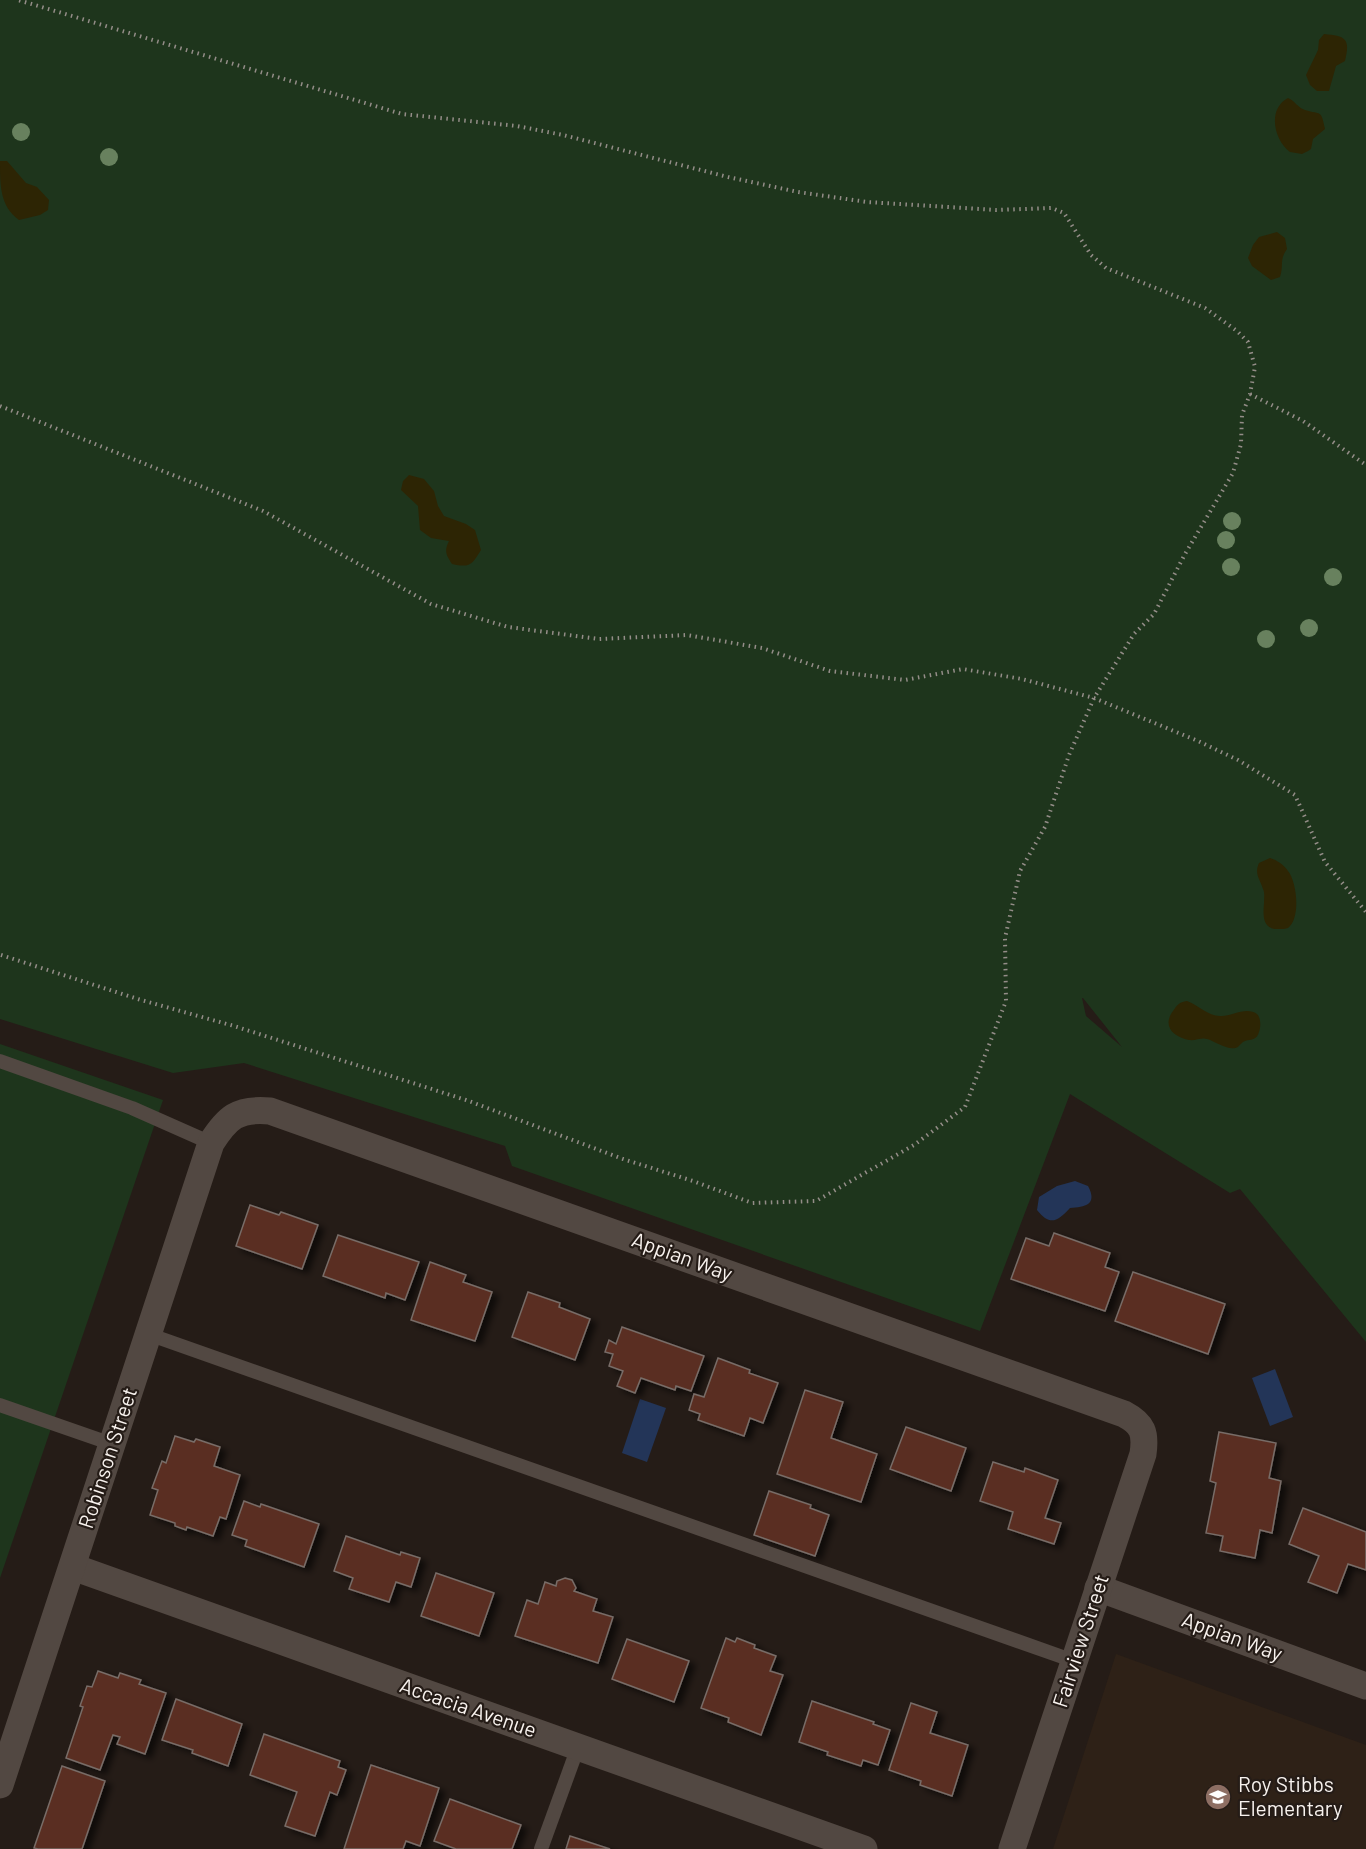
<svg xmlns="http://www.w3.org/2000/svg" width="1366" height="1849" font-family="Barlow,sans-serif">
  <style>
    .built { fill: #2e2117 }
    .green { fill: #1e351c; fill-rule: evenodd }
    .sand { fill: #2d2504 }
    .water { fill: #233558 }
    .building { fill: #5a2f21; stroke: #786c67; stroke-width: 1.5; filter: url(#shadow) }
    .lines { fill: none; stroke-linecap: round; stroke-linejoin: round }
    .path { stroke: #948d88; stroke-width: 4; stroke-dasharray: 1.5 4.5; stroke-linecap: butt }
    .service { stroke: #524842; stroke-width: 14 }
    .minor { stroke: #524842; stroke-width: 27 }
    .tree { fill: #68815e }
    .labels { text-anchor: middle; stroke-width: 4.5; stroke-linejoin: round; paint-order: stroke }
    .street-label { font-size: 21px; fill: #f8f2ee; stroke: #251c17 }
    .poi-label { font-size: 21px; fill: #f8f2ee; stroke: #251c17; text-anchor: start }
  </style>
  <defs>
    <filter id="shadow"><feDropShadow dx="6" dy="4" stdDeviation="3" flood-color="#0009"/></filter>
  </defs>
  <rect width="100%" height="100%" fill="#251c17"/>
  <!-- built -->
  <polygon class="built" points="1116,1654 1366,1745 1366,1849 1053,1849"/>
  <!-- green -->
  <g class="green">
    <path d="M0,0H1366V1342L1240,1189L1230,1193L1070,1094L980,1331L512,1166L505,1146L244,1063L173,1073L0,1019ZM1082,998H1083L1122,1047L1086,1016Z"/>
    <polygon points="0,1044 163,1100 0,1578"/>
  </g>
  <!-- sand -->
  <g class="sand">
    <path d="M1324,34C1345,36 1351,38 1345,61L1336,66L1329,91H1317L1310,85L1306,75L1318,50L1319,40Z"/>
    <path d="M1288,98C1295,101 1298,108 1305,110C1321,115 1321,109 1325,129L1313,139L1311,149L1308,151L1302,154L1290,152C1274,140 1267,109 1288,98Z"/>
    <path d="M0,161H7L26,183L37,187L49,200L48,210L40,215L19,220C0,206 0,186 0,161Z"/>
    <path d="M1277,232L1285,238L1287,249C1279,260 1284,265 1280,277L1271,280L1252,266L1248,258L1253,245L1259,237Z"/>
    <path d="M409,475L424,479L434,491L438,506L444,516L466,524L475,530L481,550C472,565 470,568 452,564C446,555 444,551 449,541L431,538L420,530L418,506L401,490L403,481Z"/>
    <path d="M1270,858C1277,860 1284,865 1288,871C1297,882 1301,918 1288,928C1286,929 1281,929 1279,929C1262,930 1263,915 1264,903C1264,898 1265,893 1263,889C1260,879 1254,874 1259,863Z"/>
    <path d="M1187,1001C1198,1005 1208,1016 1220,1016C1231,1017 1246,1006 1257,1014C1261,1018 1261,1027 1259,1032C1257,1040 1252,1039 1245,1041C1242,1042 1240,1045 1238,1047C1229,1052 1215,1041 1207,1039C1202,1037 1195,1041 1189,1040C1173,1037 1162,1026 1173,1011C1177,1005 1179,1002 1187,1001Z"/>
  </g>
  <!-- water -->
  <g class="water">
    <path d="M1075,1181L1088,1186C1098,1205 1085,1207 1070,1208C1057,1222 1050,1226 1037,1210L1039,1197L1057,1186Z"/>
    <polygon points="1275,1369 1293,1417 1270,1426 1252,1378"/>
    <polygon points="640,1399 666,1408 647,1462 622,1453"/>
  </g>
  <!-- building -->
  <g class="building">
    <polygon points="250,1205 279,1215 281,1212 318,1225 302,1269 236,1246"/>
    <polygon points="1054,1233 1110,1253 1105,1267 1119,1272 1105,1311 1011,1279 1026,1238 1049,1246"/>
    <polygon points="338,1235 419,1262 405,1300 386,1293 385,1298 323,1276"/>
    <polygon points="430,1262 466,1275 463,1282 492,1292 475,1341 411,1320"/>
    <polygon points="1133,1272 1225,1304 1208,1354 1115,1321"/>
    <polygon points="528,1292 560,1303 559,1307 590,1319 575,1360 512,1337"/>
    <polygon points="622,1327 704,1356 691,1391 676,1386 675,1390 641,1378 635,1393 617,1386 623,1371 609,1366 613,1354 605,1352 609,1340 616,1344"/>
    <polygon points="718,1358 750,1370 749,1373 778,1383 763,1423 750,1418 744,1436 698,1420 700,1414 689,1410 694,1394 704,1397"/>
    <polygon points="805,1390 843,1402 831,1438 877,1454 861,1502 777,1474"/>
    <polygon points="906,1427 966,1448 951,1491 890,1469"/>
    <polygon points="1219,1432 1276,1443 1269,1478 1281,1481 1272,1533 1260,1530 1255,1558 1220,1551 1223,1536 1206,1533 1216,1483 1210,1481"/>
    <polygon points="175,1436 194,1442 196,1439 220,1447 214,1466 240,1475 226,1519 220,1517 213,1536 187,1527 186,1530 175,1526 175,1523 150,1515 158,1490 152,1488 162,1461 166,1463"/>
    <polygon points="993,1462 1024,1472 1025,1468 1058,1480 1045,1518 1061,1523 1054,1544 1008,1529 1013,1512 980,1501"/>
    <polygon points="769,1491 811,1505 810,1508 829,1515 815,1556 754,1535"/>
    <polygon points="244,1501 260,1507 261,1504 319,1524 304,1567 245,1546 247,1540 232,1535"/>
    <polygon points="1303,1508 1366,1532 1366,1570 1348,1564 1337,1593 1308,1582 1319,1556 1289,1544"/>
    <polygon points="346,1536 400,1555 401,1552 420,1558 411,1587 396,1582 389,1602 349,1589 353,1578 334,1571"/>
    <polygon points="436,1573 494,1593 479,1636 421,1616"/>
    <polygon points="565,1578 572,1580 576,1588 574,1591 597,1599 593,1611 613,1617 598,1663 515,1636 527,1600 538,1604 545,1582 556,1586 557,1581"/>
    <polygon points="726,1638 735,1642 737,1638 755,1645 754,1648 776,1656 770,1671 783,1675 761,1735 728,1722 729,1718 701,1708"/>
    <polygon points="627,1639 689,1661 674,1702 612,1679"/>
    <polygon points="98,1671 118,1678 120,1673 141,1680 139,1684 166,1693 145,1754 117,1744 120,1737 113,1735 100,1770 66,1758 83,1707 80,1706 87,1686 92,1687"/>
    <polygon points="176,1699 242,1724 228,1766 192,1753 193,1750 162,1740"/>
    <polygon points="812,1701 874,1722 873,1724 890,1730 878,1765 863,1760 861,1766 827,1755 828,1752 799,1742"/>
    <polygon points="911,1703 937,1712 930,1733 968,1745 952,1796 920,1785 921,1781 889,1770"/>
    <polygon points="264,1734 340,1761 338,1767 346,1770 337,1795 330,1792 315,1836 285,1826 297,1792 250,1775"/>
    <polygon points="371,1765 439,1788 420,1846 406,1841 403,1849 344,1849"/>
    <polygon points="62,1766 105,1781 82,1849 38,1849 34,1848"/>
    <polygon points="450,1799 521,1825 512,1849 456,1849 434,1841"/>
    <polygon points="570,1836 610,1849 566,1849"/>
  </g>
  <g class="lines">
    <!-- path -->
    <g class="path">
      <polyline points="1250,394 1303,421 1366,465"/>
      <polyline points="0,406 263,511 431,604 508,627 599,639 687,635 762,648 830,671 905,680 963,669 1022,679 1094,698 1198,741 1238,760 1295,795 1325,862 1366,912"/>
      <polyline points="1,955 141,1000 234,1026 466,1100 623,1159 693,1181 752,1203 816,1201 914,1145 965,1107 1006,1001 1005,938 1020,871 1045,827 1069,755 1094,698 1134,634 1154,614 1185,554 1233,473 1241,444 1242,415 1250,394 1255,367 1248,342 1237,331 1205,308 1106,268 1091,255 1064,213 1052,208 996,210 867,202 798,192 728,177 563,135 517,126 402,114 18,0"/>
    </g>
    <!-- service -->
    <g class="service">
      <polyline points="0,1061 132,1108 211,1143"/>
      <polyline points="148,1334 1074,1661"/>
      <polyline points="0,1405 112,1444"/>
      <polyline points="541,1849 578,1747"/>
    </g>
    <!-- minor -->
    <g class="minor">
      <polyline points="73,1567 864,1849"/>
      <polyline points="1098,1588 1366,1686"/>
      <path d="M0,1785L211,1143C227,1118 237,1108 270,1111L1124,1414C1143,1424 1146,1433 1143,1454L1012,1849"/>
    </g>
  </g>
  <!-- trees -->
  <g class="tree">
    <circle cx="21" cy="132" r="9"/>
    <circle cx="109" cy="157" r="9"/>
    <circle cx="1232" cy="521" r="9"/>
    <circle cx="1226" cy="540" r="9"/>
    <circle cx="1231" cy="567" r="9"/>
    <circle cx="1333" cy="577" r="9"/>
    <circle cx="1309" cy="628" r="9"/>
    <circle cx="1266" cy="639" r="9"/>
  </g>
  <!-- icons -->
  <defs>
    <g id="school-disc" transform="scale(1.35)"><circle r="9.5" fill="#8d6e63" stroke="#251c17"/><path d="M0-5L7-2L0 1L-7-2ZM-4 1L0 2.5L4 1V4Q0 6-4 4Z" fill="#fff"/></g>
  </defs>
  <g fill-rule="evenodd">
    <use href="#school-disc" x="1218" y="1797"/>
  </g>
  <g class="labels">
    <!-- street labels -->
    <g class="street-label">
      <text transform="translate(682 1257) rotate(20)" y="7">Appian Way</text>
      <text transform="translate(108 1458) rotate(-72)" y="7">Robinson Street</text>
      <text transform="translate(1232 1637) rotate(20)" y="7">Appian Way</text>
      <text transform="translate(1081 1641) rotate(-72)" y="7">Fairview Street</text>
      <text transform="translate(468 1708) rotate(19)" y="7">Accacia Avenue</text>
    </g>
    <!-- poi labels -->
    <g class="poi-label">
      <text x="1238" y="1792">Roy Stibbs<tspan x="1238" dy="24">Elementary</tspan></text>
    </g>
  </g>
</svg>
